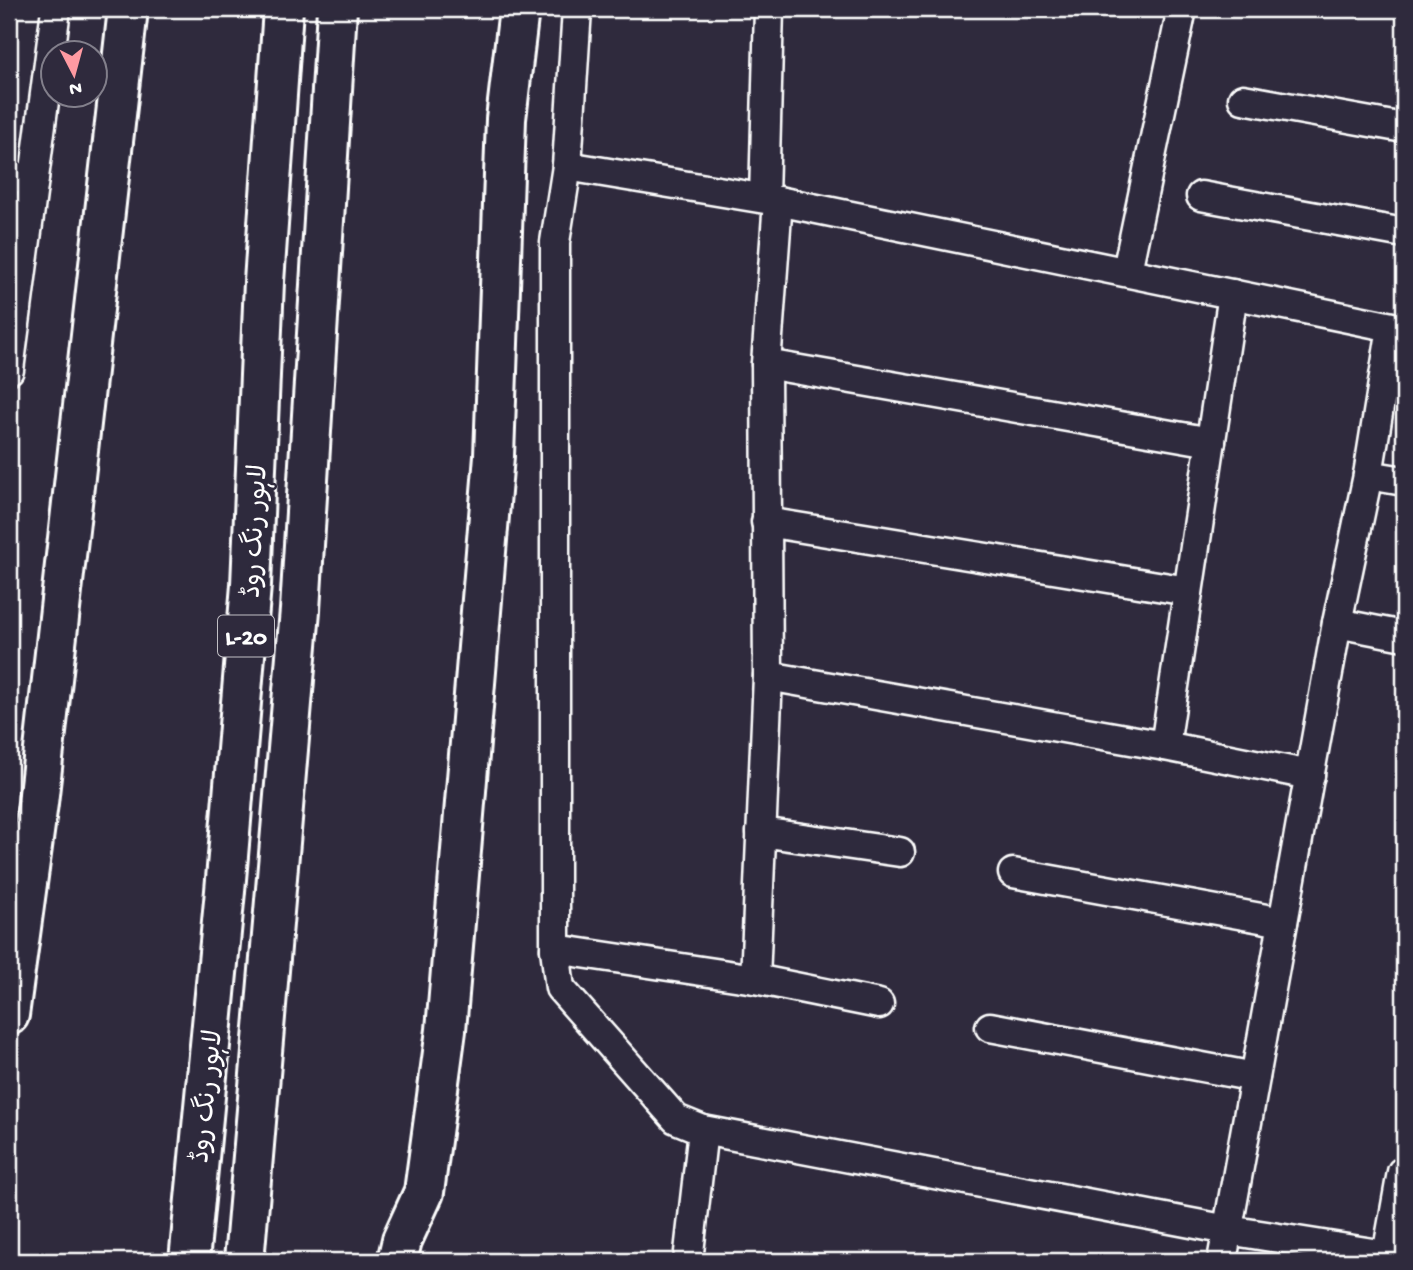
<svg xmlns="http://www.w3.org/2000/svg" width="1413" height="1270" font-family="'Gochi Hand','Playpen Sans Arabic',sans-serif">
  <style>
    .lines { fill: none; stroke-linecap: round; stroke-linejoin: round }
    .street-casing { stroke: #fff; stroke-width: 33 }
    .secondary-casing { stroke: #fff; stroke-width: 44 }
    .highway-casing { stroke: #fff; stroke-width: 44 }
    .street { stroke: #2f2a3d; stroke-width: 28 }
    .secondary { stroke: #2f2a3d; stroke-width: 38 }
    .highway { stroke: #2f2a3d; stroke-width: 38 }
    .labels { text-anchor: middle; stroke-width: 5; stroke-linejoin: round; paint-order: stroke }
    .shield { fill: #2f2a3d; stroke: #c1bfc5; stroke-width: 2 }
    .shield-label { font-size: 24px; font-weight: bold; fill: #fff }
    .street-label { font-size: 26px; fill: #fff; stroke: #2f2a3d }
  </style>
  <rect width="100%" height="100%" fill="#2f2a3d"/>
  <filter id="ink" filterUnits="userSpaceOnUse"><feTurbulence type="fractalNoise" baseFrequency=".0143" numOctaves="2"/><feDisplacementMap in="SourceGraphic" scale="14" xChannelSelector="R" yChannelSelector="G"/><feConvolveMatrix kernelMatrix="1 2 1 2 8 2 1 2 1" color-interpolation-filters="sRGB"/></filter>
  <g filter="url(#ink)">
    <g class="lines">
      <!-- street casing -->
      <g class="street-casing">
        <g id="street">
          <polyline points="577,9 567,166 555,242 555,949 560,988 676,1119 703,1130 1228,1230 1404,1258"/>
          <polyline points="1243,99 1404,128"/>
          <polyline points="567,166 778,201 1392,327 1368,475 1337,623 1222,1261"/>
          <polyline points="9,176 34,179"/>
          <polyline points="1201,196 1404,233"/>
          <polyline points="764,198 769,9"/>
          <polyline points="1127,271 1182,9"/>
          <polyline points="766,364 1211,442"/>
          <polyline points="9,370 56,9"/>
          <polyline points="1368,475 1404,481"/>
          <polyline points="766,522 1188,591"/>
          <polyline points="1337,623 1404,636"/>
          <polyline points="768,676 1165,746 1310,775"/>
          <polyline points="1165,746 1233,294"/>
          <polyline points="761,832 900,852"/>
          <polyline points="1013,873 1283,922"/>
          <polyline points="555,949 755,979 879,1004"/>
          <polyline points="755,979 768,676 766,364 778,201"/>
          <polyline points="990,1027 1255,1077"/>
          <polyline points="688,1261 703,1130"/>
          <polyline points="1386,1261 1402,1172"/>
        </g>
      </g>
      <!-- secondary casing -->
      <g class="secondary-casing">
        <g id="secondary">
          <polyline points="9,1015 38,803 128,9"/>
          <polyline points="397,1261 402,1240 424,1192 446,1030 494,456 506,119 519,9"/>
        </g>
      </g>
      <!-- highway casing -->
      <g class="highway-casing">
        <g id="highway">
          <polyline points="189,1261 225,891 251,585 264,282 283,9"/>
          <polyline points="244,1261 300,610 337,9"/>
        </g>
      </g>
      <!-- street -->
      <use href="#street" class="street"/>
      <!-- secondary -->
      <use href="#secondary" class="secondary"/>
      <!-- highway -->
      <use href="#highway" class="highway"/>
    </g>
  </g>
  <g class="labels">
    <!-- shield labels -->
    <rect class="shield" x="218" y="615.5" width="56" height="41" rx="5"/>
    <g class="shield-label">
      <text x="246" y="644">L-20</text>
    </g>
    <!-- street labels -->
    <g class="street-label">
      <text transform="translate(253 531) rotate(-87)" y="9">لاہور رنگ روڈ</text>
      <text transform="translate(205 1096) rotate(-84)" y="9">لاہور رنگ روڈ</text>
    </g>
  </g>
  <!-- margin -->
  <rect width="1413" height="1270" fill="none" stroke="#2f2a3d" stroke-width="35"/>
  <rect x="18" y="18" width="1378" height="1235" fill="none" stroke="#fff" stroke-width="2.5" filter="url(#ink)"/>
  <!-- north arrow -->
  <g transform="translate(74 74) rotate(174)"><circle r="33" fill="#2f2a3d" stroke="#827f8b" stroke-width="2"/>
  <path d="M0-5L12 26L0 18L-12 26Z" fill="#ff9aa2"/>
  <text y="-10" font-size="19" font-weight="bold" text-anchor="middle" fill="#ffffff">N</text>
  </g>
</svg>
